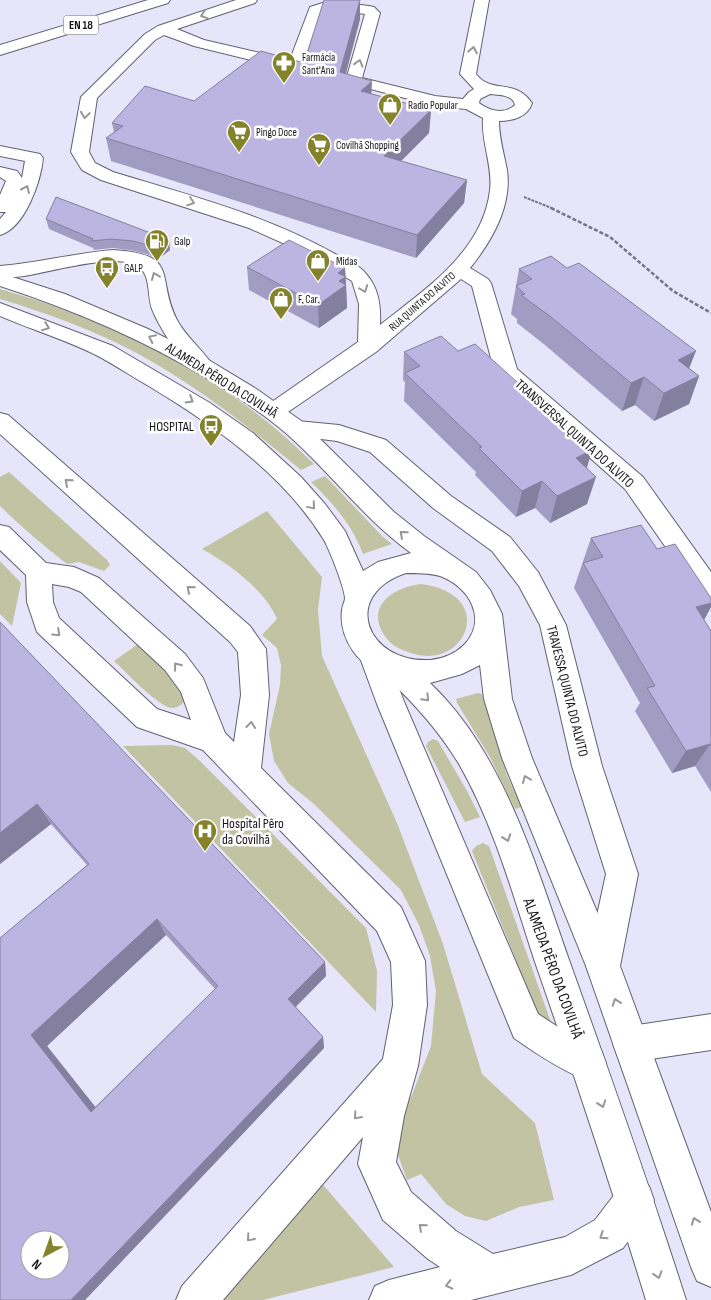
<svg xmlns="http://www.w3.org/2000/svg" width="711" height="1300" font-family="'Sofia Sans Condensed',sans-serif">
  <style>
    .green { fill: #c2c3a2 }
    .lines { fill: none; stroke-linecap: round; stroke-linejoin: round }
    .minor-casing { stroke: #636071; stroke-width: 2 }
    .major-casing { stroke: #636071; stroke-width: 2 }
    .path-far1 { stroke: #777582; stroke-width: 2; stroke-dasharray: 3 1; stroke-linecap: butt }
    .path { stroke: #777582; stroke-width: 2.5; stroke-dasharray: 4 2; stroke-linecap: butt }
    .minor { fill: #fff; fill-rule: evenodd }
    .major { fill: #fff; fill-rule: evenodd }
    .wall { fill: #a29cc2; fill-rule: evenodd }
    .shaded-wall { fill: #847f9e }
    .building { fill: #bcb5e1; stroke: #847f9e; fill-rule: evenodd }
    .oneway { stroke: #969698 }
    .labels { text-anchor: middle; stroke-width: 5; stroke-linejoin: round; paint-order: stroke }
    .far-poi-label { font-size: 11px; fill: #16151b; stroke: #fff; text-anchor: start }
    .far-street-label { font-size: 11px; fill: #16151b; stroke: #fff }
    .shield { fill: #fff; stroke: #5c5b5f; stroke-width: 1 }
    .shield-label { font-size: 12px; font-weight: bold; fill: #16151b }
    .street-label { font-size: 14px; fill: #16151b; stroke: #fff }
    .poi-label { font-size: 14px; fill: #16151b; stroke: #fff; text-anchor: end }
    .near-street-label { font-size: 16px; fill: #16151b; stroke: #fff }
  </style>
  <rect width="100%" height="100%" fill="#e7e5f9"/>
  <!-- green -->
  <g class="green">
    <path d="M0,289C115,321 229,378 314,464L301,470C244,423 185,376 117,343C79,325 40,311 0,299Z"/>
    <path d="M9,472L107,560L110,565L104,571L79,562L67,564C44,546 21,527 0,506V477Z"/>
    <path d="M325,476L383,537L392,544L363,554C353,526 332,502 311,482Z"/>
    <path d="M267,511L322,577L318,610L322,656L397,823L443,944L482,1074L535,1123L554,1200L519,1207L486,1221L465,1216L446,1204L421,1174L407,1180L396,1149L398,1116L412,1095L431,1046L436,991L430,956L419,925L401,890L314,804L288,783L274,761L269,734L280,685L281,665L277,648L262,635L277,619C266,591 228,563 202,549Z"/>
    <polygon points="0,561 21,583 12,626 0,614"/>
    <path d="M421,584C499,594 466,672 411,653C402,650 394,647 388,640C363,609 390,588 421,584Z"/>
    <path d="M141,642L187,684V700C183,703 178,708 173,708C160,709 125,671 114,661Z"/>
    <polygon points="478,693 482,694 507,776 522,807 515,809 490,757 457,703 456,699"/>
    <polygon points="433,739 438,741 467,791 480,817 465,822 426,746 428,742"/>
    <polygon points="172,745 185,748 200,761 366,928 377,971 376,1012 123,746"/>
    <polygon points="483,843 489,846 554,1031 539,1017 472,851 476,846"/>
    <polygon points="318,1179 394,1267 263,1300 220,1300"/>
  </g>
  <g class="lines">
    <!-- minor casing -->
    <g class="minor-casing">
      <g id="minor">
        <path d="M236,0H257L255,3L177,29L204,40L286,59L291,57L310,7L329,1L369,6L374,7L380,13L362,78L435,96L463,99L469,92L474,89L460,74L475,0H489L476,74C492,95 514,77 532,103C528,117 512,121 499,121C499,138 504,154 507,170C512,206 492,241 470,268L488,279L491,283L517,369L643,477L711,572V602L702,599L625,489L500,378L492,362L472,286L461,279L376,352L282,416L274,419L266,416L263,411L266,406L358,342L359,304L352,281L305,253L249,228L101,180L82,170L71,152L81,97L145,34L158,26ZM330,9L365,14L346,80L348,83L435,106L466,109L483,118C481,142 493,166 490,190C483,252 424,290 380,325C381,307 379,289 367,275C360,265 346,260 335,254C266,215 189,195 113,172L95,163L89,152L97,98L155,40L164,35L194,46L287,69L303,63L321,13ZM490,94C500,95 513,95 515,105C504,115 490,111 479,103L480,99Z"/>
        <path d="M0,146L40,154L43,158C41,181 25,228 0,235V219L6,212H0V195L6,181L0,177V167L17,171L22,178L25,161L0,156Z"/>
        <path d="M113,250C182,254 155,278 177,320C186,337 201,348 211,363L208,368C203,369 198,371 193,368C180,361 157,323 152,309C147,295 151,276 139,267C120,252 53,271 30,275C20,277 10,277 0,278V266C38,263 75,253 113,250Z"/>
        <path d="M0,413L8,415L250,626L266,649L269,695L261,768L401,907L425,961L427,1005L418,1066L404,1116L396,1162L411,1192L456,1231L493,1254L565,1237L595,1220L621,1186L635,1181L649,1186L654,1200L649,1214L623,1248L571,1275L471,1300H369L375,1286L389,1280L440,1267L428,1259L383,1220L358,1164L363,1137L223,1300H176L182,1286L383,1059L393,1005L391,962L377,931L203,750L137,727L37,632L27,602L26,575L0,550V525L9,527L46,563L74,567L99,578L185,654L203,678L225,733L234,742L241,695L238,652L230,642L0,434ZM52,584L69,587L81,592L165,670L181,692L191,720L157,709L59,618L53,602Z"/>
        <polygon points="297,421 339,425 386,440 451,496 510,537 538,572 566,625 602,766 638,874 620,966 615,978 603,983 591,978 586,966 606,874 572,766 540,625 519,586 492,551 433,508 370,452 337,441 289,435 286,429 289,423"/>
        <path d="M373,644L383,647L405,704L538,1014L572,1036L601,1050L606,1063L601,1076L588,1081C561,1070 538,1055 514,1038L377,704L359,655L363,647Z"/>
        <polygon points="711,1014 711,1050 631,1062 618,1057 613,1044 618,1031 631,1026"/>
      </g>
    </g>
    <!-- major casing -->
    <g class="major-casing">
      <g id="major">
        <polygon points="148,0 170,0 168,3 0,55 0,45"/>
        <path d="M0,273L65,294L148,329L202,356L258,390L304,423L394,512L424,536L476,572L490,590L502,614L512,699L532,758L620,966L711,1212V1287L697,1281L691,1267L586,966L502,758L484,699L480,665L462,674L430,683C507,756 538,874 573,971C612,1080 651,1190 686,1300H646C611,1186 574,1074 535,962C513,895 494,825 459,764C439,731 415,704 387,678C376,668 362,665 353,651C345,639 340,625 342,610C342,606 345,602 345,598C344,586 330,551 324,540C283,473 212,424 147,385C131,376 115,365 98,356C67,340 32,330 0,316V303L113,346L210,403L253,433L301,477L325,504L345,531L363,571L378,562L411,553C364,519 331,473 288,435C264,414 238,397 210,380C144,340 74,310 0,286ZM406,573C417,573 430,573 440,576C470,587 488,620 464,645C455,654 442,659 430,660C366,663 340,595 406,573Z"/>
      </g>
    </g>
    <!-- path-far1 -->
    <polyline class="path-far1" points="524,197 554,209"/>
    <!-- path -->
    <polyline class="path" points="551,208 610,237 673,291 711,313"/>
    <!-- minor -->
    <use href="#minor" class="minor"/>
    <!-- major -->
    <use href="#major" class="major"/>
  </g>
  <!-- wall -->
  <g class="wall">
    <polygon points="360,19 346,74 372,94 431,110 429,133 401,161 467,180 464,203 416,258 111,161 106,138 114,132 112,123 194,101 304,63"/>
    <polygon points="46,219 170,250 157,260 150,255 135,251 113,248 94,250 93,248 49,229"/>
    <polygon points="247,267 345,268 346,285 347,308 319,328 249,290"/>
    <polygon points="519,269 689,369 699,376 689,404 654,421 635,405 622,411 545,345 517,323 517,319 511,314"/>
    <polygon points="404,352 587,469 587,504 550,523 535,508 516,517 475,475 476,472 404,401 405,382 403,380"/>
    <polygon points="591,538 657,549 711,607 704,620 711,631 711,792 695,766 672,773 635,711 640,703 574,588"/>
    <path d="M0,622L325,962L326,976L296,1007L323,1037L324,1048L85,1300L0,938L87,865L51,824L0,864ZM166,935L215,989L95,1107L47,1046Z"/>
  </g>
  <!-- shaded-wall -->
  <g class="shaded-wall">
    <polygon points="360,0 360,19 340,95 340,72"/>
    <polygon points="372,81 371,103 361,91"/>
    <polygon points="431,110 429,133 383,179 384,156"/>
    <polygon points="467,180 464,203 416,258 417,235"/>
    <polygon points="169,240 170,250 157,260 155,251"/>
    <polygon points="345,268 346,286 346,285 347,308 319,328 318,305 338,273"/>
    <polygon points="696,351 685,379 678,360"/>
    <polygon points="699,376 689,404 654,421 664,393"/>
    <polygon points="644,377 635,405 622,411 631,383"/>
    <polygon points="592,450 584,478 576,458"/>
    <polygon points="596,477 587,504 550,523 557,496"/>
    <polygon points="542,481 535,508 516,517 522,491"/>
    <polygon points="711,603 711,607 700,627 696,607"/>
    <polygon points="710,744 695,766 672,773 686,751"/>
    <polygon points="37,804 51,824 0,864 0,833"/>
    <polygon points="157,919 166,935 47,1046 105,1119 91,1112 31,1035"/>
    <polygon points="325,962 326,976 291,1011 288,999"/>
    <polygon points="323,1037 324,1048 85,1300 71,1300"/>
  </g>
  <!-- building -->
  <g class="building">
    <polygon points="324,0 360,0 340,72 372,81 361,91 431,110 384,156 467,180 417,235 106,138 123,126 112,123 145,86 194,101 261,51 304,63"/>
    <polygon points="56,197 169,240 155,251 148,245 133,241 111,239 91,241 93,239 46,219"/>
    <polygon points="289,240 345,268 338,273 346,277 339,281 346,285 318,305 247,267"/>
    <polygon points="551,256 567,268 579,263 696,351 678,360 699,376 664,393 644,377 631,383 551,317 521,295 525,294 516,286 532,279 519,269"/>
    <polygon points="441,336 458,351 475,344 592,450 576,458 596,477 557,496 542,481 522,491 479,448 482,447 405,373 420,366 404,352"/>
    <polygon points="641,525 657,549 675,544 711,598 711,603 696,607 711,631 711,746 710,744 686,751 647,688 655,686 583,563 603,557 591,538"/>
    <path d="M0,622L325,962L288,999L323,1037L71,1300H0V938L89,864L37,804L0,833ZM157,919L218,986L91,1112L31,1035ZM30,1240H60V1270H30Z"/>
  </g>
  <!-- one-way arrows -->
  <defs><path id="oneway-chevron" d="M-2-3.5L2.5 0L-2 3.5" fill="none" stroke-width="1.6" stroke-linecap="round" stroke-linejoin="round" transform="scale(1.25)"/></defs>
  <g class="oneway">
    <use href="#oneway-chevron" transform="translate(204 15) rotate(161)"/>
    <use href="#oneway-chevron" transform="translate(473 50) rotate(-79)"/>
    <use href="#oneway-chevron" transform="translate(359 63) rotate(-73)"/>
    <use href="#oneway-chevron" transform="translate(85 115) rotate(98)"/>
    <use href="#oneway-chevron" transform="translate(26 189) rotate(-66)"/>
    <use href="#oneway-chevron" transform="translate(191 202) rotate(19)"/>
    <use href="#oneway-chevron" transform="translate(155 276) rotate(-113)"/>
    <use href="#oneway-chevron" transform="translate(364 289) rotate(69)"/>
    <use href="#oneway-chevron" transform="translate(46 327) rotate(21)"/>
    <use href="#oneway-chevron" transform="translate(152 338) rotate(-154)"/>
    <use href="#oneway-chevron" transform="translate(190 400) rotate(31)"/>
    <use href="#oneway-chevron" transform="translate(68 482) rotate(-139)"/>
    <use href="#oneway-chevron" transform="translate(312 506) rotate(50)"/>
    <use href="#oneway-chevron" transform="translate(403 534) rotate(-139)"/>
    <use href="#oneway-chevron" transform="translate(190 589) rotate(-139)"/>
    <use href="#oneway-chevron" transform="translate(57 633) rotate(43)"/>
    <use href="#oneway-chevron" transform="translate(177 666) rotate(-128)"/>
    <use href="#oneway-chevron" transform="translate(426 698) rotate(46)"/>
    <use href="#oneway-chevron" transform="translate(251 725) rotate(-83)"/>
    <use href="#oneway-chevron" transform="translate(526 779) rotate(-113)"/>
    <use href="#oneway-chevron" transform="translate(507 838) rotate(70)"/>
    <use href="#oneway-chevron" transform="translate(616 1002) rotate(-110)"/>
    <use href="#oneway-chevron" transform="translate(602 1104) rotate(71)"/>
    <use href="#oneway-chevron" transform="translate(357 1116) rotate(131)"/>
    <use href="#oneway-chevron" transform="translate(695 1221) rotate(-110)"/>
    <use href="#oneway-chevron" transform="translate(422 1227) rotate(-139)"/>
    <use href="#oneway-chevron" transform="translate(603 1236) rotate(147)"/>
    <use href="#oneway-chevron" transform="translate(250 1238) rotate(131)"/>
    <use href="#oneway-chevron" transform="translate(658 1275) rotate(73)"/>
    <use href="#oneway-chevron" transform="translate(449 1285) rotate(166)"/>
  </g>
  <!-- icons -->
  <defs>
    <g id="pharmacy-pin" transform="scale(1.25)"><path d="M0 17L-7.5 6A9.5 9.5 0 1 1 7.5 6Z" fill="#84832c" stroke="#fff"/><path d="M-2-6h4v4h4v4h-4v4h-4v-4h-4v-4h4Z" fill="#fff"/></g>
    <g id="shop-pin" transform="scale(1.25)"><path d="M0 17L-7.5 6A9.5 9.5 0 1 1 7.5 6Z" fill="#84832c" stroke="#fff"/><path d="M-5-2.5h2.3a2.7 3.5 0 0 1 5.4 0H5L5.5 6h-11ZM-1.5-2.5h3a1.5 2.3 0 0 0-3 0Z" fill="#fff"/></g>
    <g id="supermarket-pin" transform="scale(1.25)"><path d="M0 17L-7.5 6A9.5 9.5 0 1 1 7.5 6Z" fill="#84832c" stroke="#fff"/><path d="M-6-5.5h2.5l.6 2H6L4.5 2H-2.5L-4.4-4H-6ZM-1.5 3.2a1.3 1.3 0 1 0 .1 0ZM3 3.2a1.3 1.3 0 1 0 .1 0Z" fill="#fff"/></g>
    <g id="fuel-pin" transform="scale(1.25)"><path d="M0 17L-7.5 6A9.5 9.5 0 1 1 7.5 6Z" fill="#84832c" stroke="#fff"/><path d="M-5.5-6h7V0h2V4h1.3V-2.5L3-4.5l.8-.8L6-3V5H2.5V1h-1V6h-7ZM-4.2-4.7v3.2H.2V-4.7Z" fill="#fff"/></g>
    <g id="bus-pin" transform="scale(1.25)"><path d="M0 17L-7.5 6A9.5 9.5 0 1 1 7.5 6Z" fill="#84832c" stroke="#fff"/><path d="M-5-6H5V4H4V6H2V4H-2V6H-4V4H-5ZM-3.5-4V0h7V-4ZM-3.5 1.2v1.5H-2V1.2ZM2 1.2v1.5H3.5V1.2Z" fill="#fff"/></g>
    <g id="hospital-pin" transform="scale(1.25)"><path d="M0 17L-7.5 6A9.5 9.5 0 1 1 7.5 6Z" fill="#84832c" stroke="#fff"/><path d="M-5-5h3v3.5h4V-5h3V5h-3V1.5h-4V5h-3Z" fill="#fff"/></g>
  </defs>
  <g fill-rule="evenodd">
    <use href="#pharmacy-pin" x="284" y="63"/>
    <use href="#shop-pin" x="390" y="105"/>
    <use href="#supermarket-pin" x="239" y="132"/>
    <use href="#supermarket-pin" x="319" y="145"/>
    <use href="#fuel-pin" x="157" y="241"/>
    <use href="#shop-pin" x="318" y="261"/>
    <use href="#bus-pin" x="107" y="268"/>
    <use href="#shop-pin" x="281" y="299"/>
    <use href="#bus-pin" x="211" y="426"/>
    <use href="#hospital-pin" x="205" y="831"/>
  </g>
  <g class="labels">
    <!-- far-poi labels -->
    <g class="far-poi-label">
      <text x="302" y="61">Farmácia<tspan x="302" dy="13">Sant'Ana</tspan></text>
      <text x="408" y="109">Radio Popular</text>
      <text x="256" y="136">Pingo Doce</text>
      <text x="336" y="149">Covilhã Shopping</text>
      <text x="174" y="245">Galp</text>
      <text x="336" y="265">Midas</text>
      <text x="124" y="272">GALP</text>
      <text x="298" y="303">F. Car.</text>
    </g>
    <!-- far-street labels -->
    <g class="far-street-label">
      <text transform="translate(422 301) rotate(-41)" y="4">RUA QUINTA DO ALVITO</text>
    </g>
    <!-- shield labels -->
    <rect class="shield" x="63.5" y="15.5" width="35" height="19" rx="4"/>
    <g class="shield-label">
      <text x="81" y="29">EN 18</text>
    </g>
    <!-- street labels -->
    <g class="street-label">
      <text transform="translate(222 380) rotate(32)" y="5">ALAMEDA PÊRO DA COVILHÃ</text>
      <text transform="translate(575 433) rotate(42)" y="5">TRANSVERSAL QUINTA DO ALVITO</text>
      <text transform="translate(568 691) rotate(76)" y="5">TRAVESSA QUINTA DO ALVITO</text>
    </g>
    <!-- poi labels -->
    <g class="poi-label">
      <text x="194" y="431">HOSPITAL</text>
      <text x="222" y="828" text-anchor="start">Hospital Pêro<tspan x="222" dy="16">da Covilhã</tspan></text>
    </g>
    <!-- near-street labels -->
    <g class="near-street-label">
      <text transform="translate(554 968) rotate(70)" y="6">ALAMEDA PÊRO DA COVILHÃ</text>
    </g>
  </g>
  <!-- north arrow -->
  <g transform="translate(45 1255) rotate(221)"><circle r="24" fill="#ffffff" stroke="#a2a1a4"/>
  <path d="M0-4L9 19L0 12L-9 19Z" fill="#84832c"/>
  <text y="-8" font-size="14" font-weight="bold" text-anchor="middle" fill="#16151b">N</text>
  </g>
</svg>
